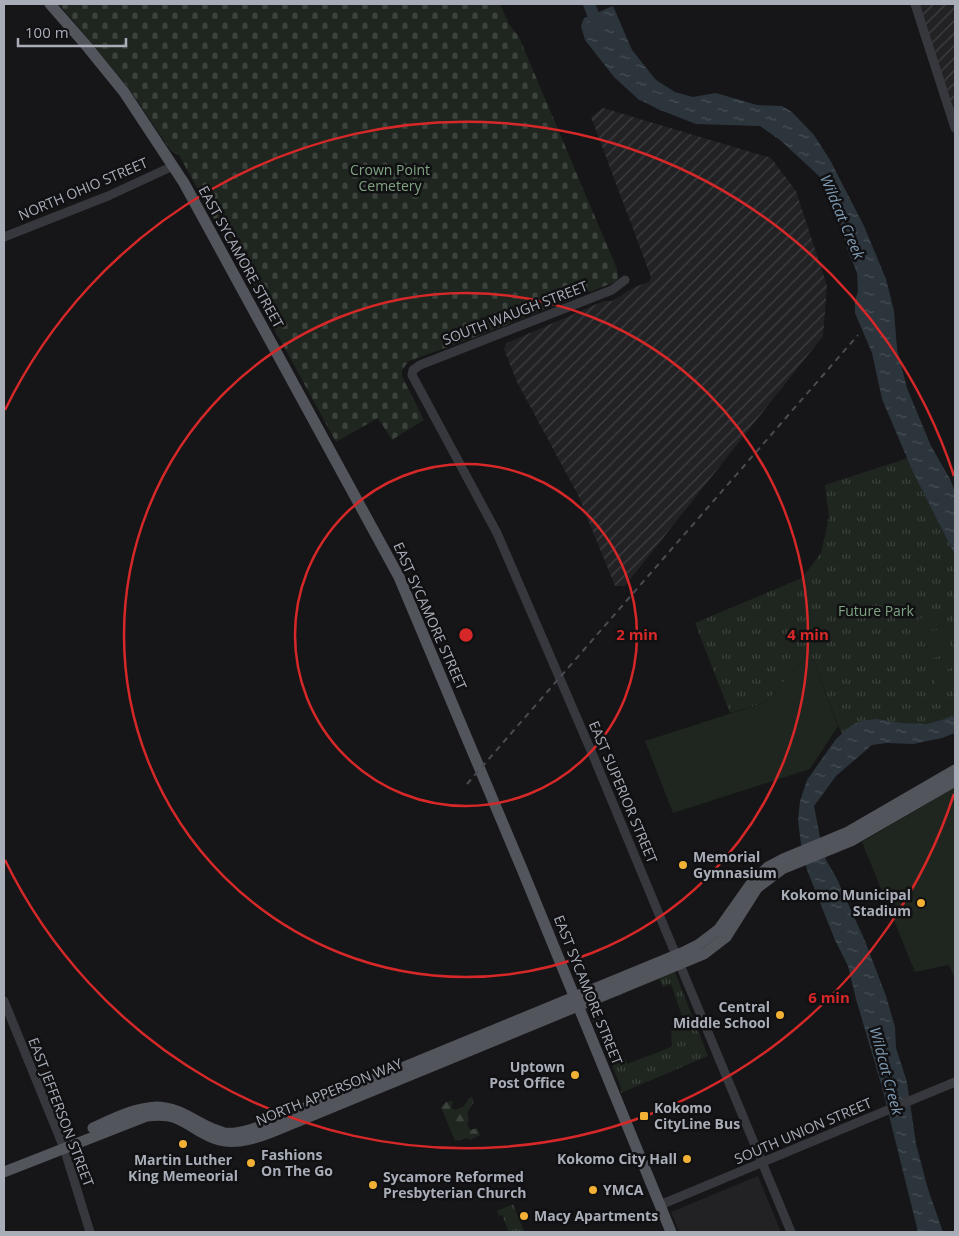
<svg xmlns="http://www.w3.org/2000/svg" width="959" height="1236" font-family="'Open Sans',sans-serif">
  <style>
    .built { fill: #222225 }
    .industrial { fill: url(#industrial-furrows) }
    .grass { fill: url(#grass-tufts); fill-rule: evenodd }
    .forest { fill: url(#forest-firs) }
    .cemetery { fill: url(#cemetery-stones) }
    .garden { fill: #1e261f }
    .water { fill: url(#water-ripples) }
    .lines { fill: none; stroke-linecap: round; stroke-linejoin: round }
    .river { stroke: #2c353c; stroke-width: 12 }
    .minor { stroke: #37383d; stroke-width: 9 }
    .major { stroke: #53555c; stroke-width: 11 }
    .rail { stroke: #4a4c52; stroke-width: 2; stroke-dasharray: 6 5; stroke-linecap: butt }
    .ring { fill: none; stroke: #d62828; stroke-width: 2.5 }
    .poi-dot { fill: #f2b134; stroke: #111113; stroke-width: 2 }
    .labels { text-anchor: middle; stroke-width: 5; stroke-linejoin: round; paint-order: stroke }
    .park-label { font-size: 14px; fill: #7fa381; stroke: #111113 }
    .street-label { font-size: 14px; fill: #a8adb8; stroke: #111113 }
    .poi-label { font-size: 14px; font-weight: bold; fill: #a8adb8; stroke: #111113; text-anchor: start }
    .water-label { font-size: 15px; font-style: italic; fill: #7f9bb3; stroke: #111113 }
    .centre { fill: #d62828; stroke: #111113; stroke-width: 2.5 }
    .ring-label { font-size: 15px; text-anchor: middle; font-weight: bold; fill: #d62828; stroke: #111113; stroke-width: 5; stroke-linejoin: round; paint-order: stroke }
  </style>
  <defs>
    <pattern id="industrial-furrows" width="10" height="10" patternUnits="userSpaceOnUse" patternTransform="scale(1.25)"><rect width="10" height="10" fill="#222225"/><path d="M-1 1l2-2M0 10L10 0M9 11l2-2" fill="none" stroke="#3f3f43"/></pattern>
    <pattern id="grass-tufts" width="24" height="20" patternUnits="userSpaceOnUse" patternTransform="scale(1.25)"><rect width="24" height="20" fill="#1e261f"/><path d="M3 7l-1-3M5 7V3M7 7l1-3M15 17l-1-3M17 17v-4M19 17l1-3" fill="none" stroke="#3c433d"/></pattern>
    <pattern id="forest-firs" width="22" height="20" patternUnits="userSpaceOnUse" patternTransform="scale(1.25)"><rect width="22" height="20" fill="#1e261f"/><path d="M5 1l3.5 6h-7zM16 11l3.5 6h-7z" fill="#3c433d"/></pattern>
    <pattern id="cemetery-stones" width="16" height="16" patternUnits="userSpaceOnUse" patternTransform="scale(1.25)"><rect width="16" height="16" fill="#1e261f"/><path d="M2 7V4a2 2 0 0 1 4 0v3zM10 15v-3a2 2 0 0 1 4 0v3z" fill="#3c433d"/></pattern>
    <pattern id="water-ripples" width="26" height="14" patternUnits="userSpaceOnUse" patternTransform="scale(1.25)"><rect width="26" height="14" fill="#2c353c"/><path d="M2 4q2-2 4 0t4 0M15 11q2-2 4 0t4 0" fill="none" stroke="#485056"/></pattern>
  </defs>
  <rect width="100%" height="100%" fill="#161618"/>
  <!-- built -->
  <polygon class="built" points="758,1176 781,1232 679,1232 671,1212"/>
  <!-- industrial -->
  <g class="industrial">
    <polygon points="915,4 955,4 955,128"/>
    <polygon points="603,108 771,158 796,191 827,286 823,336 625,586 615,586 578,495 517,382 504,349 507,343 604,301 612,301 635,287 649,282 651,277 591,117"/>
  </g>
  <!-- grass -->
  <g class="grass">
    <polygon points="908,458 955,555 955,722 845,743 813,659 799,664 766,702 730,713 695,623 802,578 821,553 829,517 825,485"/>
    <path d="M674,970L708,1056L621,1093V1087L588,1009V1005ZM659,979L663,987L671,984L684,1022L676,1025L671,1031L672,1046L669,1048L627,1064L625,1059L618,1061L597,1011L603,1008L601,1003Z"/>
    <polygon points="513,1204 524,1231 521,1232 509,1232 502,1215 499,1216 497,1211"/>
  </g>
  <!-- forest -->
  <path class="forest" d="M472,1097L474,1102C469,1108 466,1112 469,1120L467,1124L470,1130L477,1128L480,1135L470,1140L468,1138L455,1141L441,1107L446,1102L453,1101L451,1108L455,1110L464,1106L469,1098Z"/>
  <!-- cemetery -->
  <polygon class="cemetery" points="59,4 500,4 509,24 519,37 617,269 618,279 615,282 481,335 409,361 402,370 402,376 424,420 392,440 378,418 336,442 179,155 171,151 128,87"/>
  <!-- garden -->
  <g class="garden">
    <polygon points="942,613 946,624 921,631 918,619"/>
    <polygon points="946,627 949,639 925,645 922,634"/>
    <polygon points="950,641 953,653 929,659 925,648"/>
    <polygon points="954,655 955,667 932,674 929,662"/>
    <polygon points="813,659 838,726 810,769 673,813 645,741 766,702 799,664"/>
    <polygon points="955,670 955,683 936,688 933,676"/>
    <polygon points="955,787 955,979 949,965 915,972 862,842"/>
  </g>
  <!-- water -->
  <g class="water">
    <polygon points="613,6 632,50 656,80 675,92 693,97 716,93 757,105 782,106 792,112 814,135 830,160 864,226 886,279 894,311 897,349 907,388 931,446 950,479 955,492 955,555 913,472 882,399 872,353 855,313 855,301 858,291 857,273 847,248 835,203 823,188 819,176 780,140 760,126 696,124 660,110 638,99 614,77 585,40 581,26 584,18"/>
    <polygon points="955,716 955,733 942,738 913,744 886,743 872,745 836,776 814,806 820,837 826,860 836,877 865,941 886,996 895,1027 896,1048 907,1082 916,1144 928,1189 943,1232 918,1232 882,1087 856,999 848,966 835,940 807,870 801,844 798,820 800,801 807,780 836,739 852,725 861,721 876,719 901,723 927,724"/>
  </g>
  <g class="lines">
    <!-- river -->
    <polyline class="river" points="589,4 599,29"/>
    <!-- minor -->
    <g class="minor">
      <polyline points="915,4 955,128"/>
      <polyline points="4,237 108,196 173,166"/>
      <polyline points="625,280 612,290 420,365 413,370 412,375 497,533 592,753 791,1232"/>
      <polyline points="4,1001 64,1148 90,1232"/>
      <polyline points="660,1205 955,1082"/>
    </g>
    <!-- major -->
    <g class="major">
      <polyline points="50,4 85,44 124,92 184,183 399,577 522,869 671,1232"/>
      <path d="M93,1128C113,1119 134,1108 156,1107C178,1107 194,1121 213,1129C217,1130 221,1132 224,1133C240,1135 259,1127 273,1121L686,951L698,945L719,929L753,881L768,867L783,859L848,832L955,770"/>
      <path d="M4,1172L147,1116C156,1115 168,1114 178,1119C192,1125 203,1136 219,1140C238,1145 260,1137 277,1130L704,954L726,937L757,888L782,869L851,841L955,781"/>
    </g>
    <!-- rail -->
    <polyline class="rail" points="467,784 858,335"/>
  </g>
  <!-- distance rings -->
  <g class="ring">
    <circle cx="466" cy="635" r="171"/>
    <circle cx="466" cy="635" r="342"/>
    <path d="M954 794A513 513 0 0 1 5 860M5 410A513 513 0 0 1 954 476"/>
  </g>
  <!-- markers -->
  <g class="poi-dot">
    <circle cx="683" cy="865" r="5"/>
    <circle cx="921" cy="903" r="5"/>
    <circle cx="780" cy="1015" r="5"/>
    <circle cx="575" cy="1075" r="5"/>
    <rect x="639" y="1111" width="10" height="10" rx="2.5"/>
    <circle cx="183" cy="1144" r="5"/>
    <circle cx="687" cy="1159" r="5"/>
    <circle cx="251" cy="1163" r="5"/>
    <circle cx="373" cy="1185" r="5"/>
    <circle cx="593" cy="1190" r="5"/>
    <circle cx="524" cy="1216" r="5"/>
  </g>
  <g class="labels">
    <!-- park labels -->
    <g class="park-label">
      <text x="390" y="175">Crown Point<tspan x="390" dy="16">Cemetery</tspan></text>
      <text x="876" y="616">Future Park</text>
    </g>
    <!-- street labels -->
    <g class="street-label">
      <text transform="translate(83 189) rotate(-23)" y="5">NORTH OHIO STREET</text>
      <text transform="translate(241 257) rotate(61)" y="5">EAST SYCAMORE STREET</text>
      <text transform="translate(515 313) rotate(-21)" y="5">SOUTH WAUGH STREET</text>
      <text transform="translate(430 616) rotate(66)" y="5">EAST SYCAMORE STREET</text>
      <text transform="translate(623 792) rotate(67)" y="5">EAST SUPERIOR STREET</text>
      <text transform="translate(588 990) rotate(68)" y="5">EAST SYCAMORE STREET</text>
      <text transform="translate(329 1092) rotate(-22)" y="5">NORTH APPERSON WAY</text>
      <text transform="translate(61 1112) rotate(69)" y="5">EAST JEFFERSON STREET</text>
      <text transform="translate(803 1131) rotate(-23)" y="5">SOUTH UNION STREET</text>
    </g>
    <!-- poi labels -->
    <g class="poi-label">
      <text x="693" y="862">Memorial<tspan x="693" dy="16">Gymnasium</tspan></text>
      <text x="911" y="900" text-anchor="end">Kokomo Municipal<tspan x="911" dy="16">Stadium</tspan></text>
      <text x="770" y="1012" text-anchor="end">Central<tspan x="770" dy="16">Middle School</tspan></text>
      <text x="565" y="1072" text-anchor="end">Uptown<tspan x="565" dy="16">Post Office</tspan></text>
      <text x="654" y="1113">Kokomo<tspan x="654" dy="16">CityLine Bus</tspan></text>
      <text x="261" y="1160">Fashions<tspan x="261" dy="16">On The Go</tspan></text>
      <text x="677" y="1164" text-anchor="end">Kokomo City Hall</text>
      <text x="183" y="1165" text-anchor="middle">Martin Luther<tspan x="183" dy="16">King Memeorial</tspan></text>
      <text x="383" y="1182">Sycamore Reformed<tspan x="383" dy="16">Presbyterian Church</tspan></text>
      <text x="603" y="1195">YMCA</text>
      <text x="534" y="1221">Macy Apartments</text>
    </g>
    <!-- water labels -->
    <g class="water-label">
      <text transform="translate(842 217) rotate(67)" y="5">Wildcat Creek</text>
      <text transform="translate(886 1071) rotate(75)" y="5">Wildcat Creek</text>
    </g>
  </g>
  <circle cx="466" cy="635" r="8" class="centre"/>
  <g class="ring-label">
    <text x="637" y="640">2 min</text>
    <text x="808" y="640">4 min</text>
    <text x="829" y="1003">6 min</text>
  </g>
  <!-- border -->
  <rect width="959" height="1236" fill="none" stroke="#a8adb8" stroke-width="10"/>
  <!-- scale -->
  <path d="M18 38v8h108v-8" fill="none" stroke="#a8adb8" stroke-width="2.5"/>
  <text x="25" y="38" font-size="15" fill="#a8adb8" stroke="#111113" stroke-width="4" paint-order="stroke">100 m</text>
</svg>
